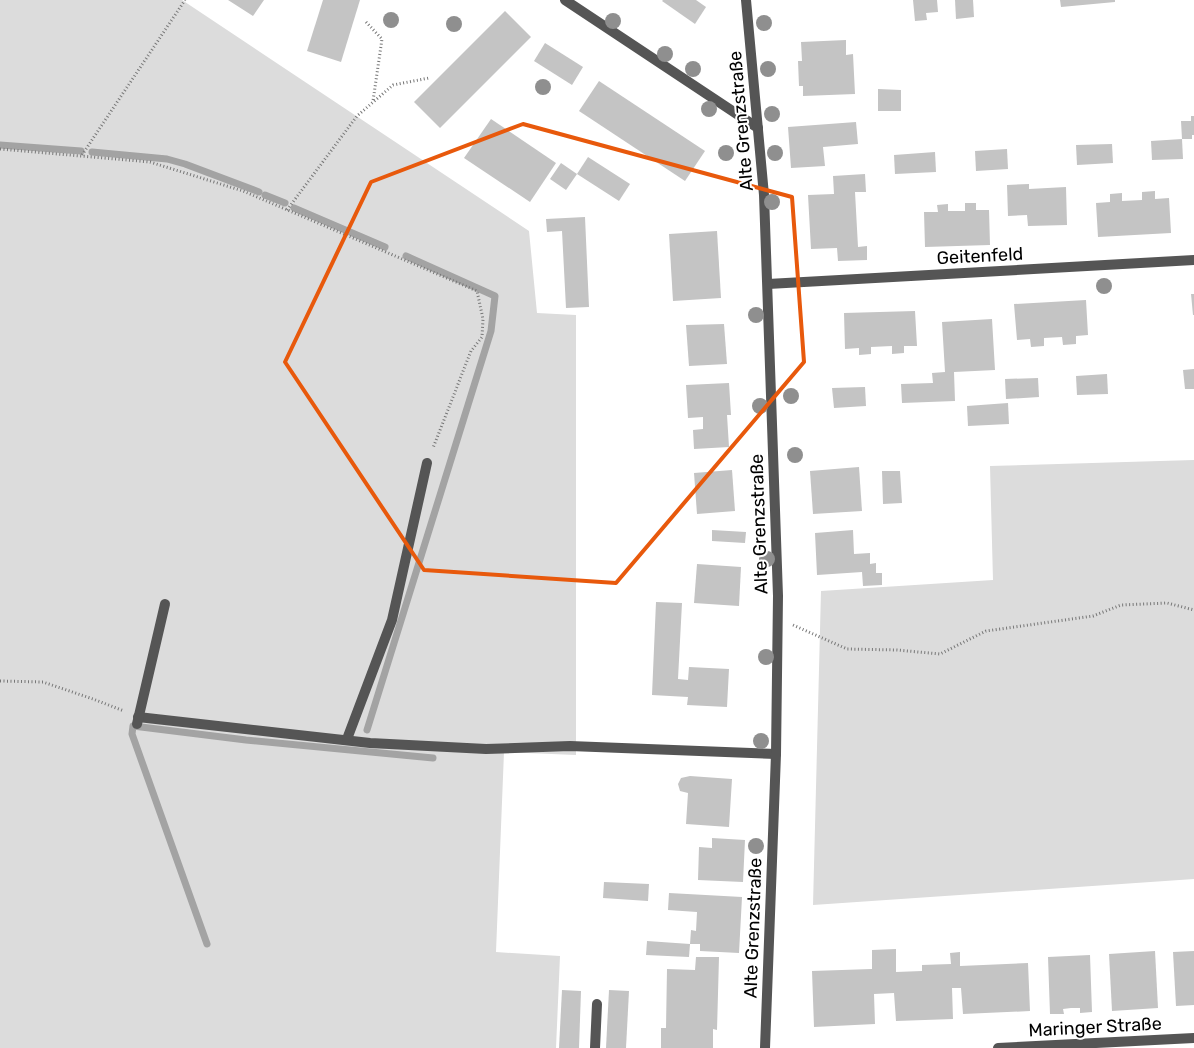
<svg xmlns="http://www.w3.org/2000/svg" width="1194" height="1048" font-family="Rubik,sans-serif">
  <style>
    .green { fill: #dcdcdc }
    .lines { fill: none; stroke-linecap: round; stroke-linejoin: round }
    .stream { stroke: #a3a3a3; stroke-width: 7 }
    .building { fill: #c4c4c4 }
    .path { stroke: #777; stroke-width: 3; stroke-dasharray: 1 2.5; stroke-linecap: butt }
    .service { stroke: #555; stroke-width: 10 }
    .minor { stroke: #555; stroke-width: 10 }
    .tertiary { stroke: #555; stroke-width: 10 }
    .tree { fill: #8f8f8f }
    .marked { fill: none; stroke: #e8590c; stroke-width: 4; stroke-linejoin: round }
    .labels { text-anchor: middle; stroke-width: 4; stroke-linejoin: round; paint-order: stroke }
    .street-label { font-size: 18px; fill: #000; stroke: #fff }
  </style>
  <rect width="100%" height="100%" fill="#fff"/>
  <!-- green -->
  <g class="green">
    <polygon points="0,0 182,0 529,231 537,313 576,315 576,755 504,752 496,952 560,956 556,1048 0,1048"/>
    <polygon points="1194,460 1194,879 813,905 821,591 993,580 990,466"/>
  </g>
  <g class="lines">
    <!-- stream -->
    <g class="stream">
      <polyline points="0,145 81,151"/>
      <polyline points="92,152 167,159 185,164 259,192"/>
      <polyline points="265,195 285,203"/>
      <polyline points="294,208 385,247"/>
      <polyline points="367,730 491,331 495,296 406,256"/>
      <polyline points="207,944 132,734 133,726 246,740 433,758"/>
    </g>
  </g>
  <!-- building -->
  <g class="building">
    <polygon points="228,0 264,0 253,16"/>
    <polygon points="323,0 360,0 341,62 307,51"/>
    <polygon points="663,0 696,0 706,7 695,24 662,1"/>
    <polygon points="913,0 937,0 938,12 926,13 927,20 915,21"/>
    <polygon points="955,0 973,0 974,17 956,19"/>
    <polygon points="1060,0 1115,0 1115,2 1061,7"/>
    <polygon points="505,11 531,37 440,128 414,102"/>
    <polygon points="846,40 846,55 853,54 855,94 803,96 803,86 799,86 798,61 802,61 801,42"/>
    <polygon points="545,43 583,67 572,85 534,61"/>
    <polygon points="599,81 705,151 685,181 579,111"/>
    <polygon points="878,89 901,90 901,111 878,111"/>
    <polygon points="1191,116 1194,116 1194,135 1192,135 1192,139 1182,139 1181,121 1191,121"/>
    <polygon points="491,119 556,163 530,202 464,158"/>
    <polygon points="856,122 858,144 823,147 825,166 791,168 788,127"/>
    <polygon points="1182,139 1183,159 1152,160 1151,141"/>
    <polygon points="1112,144 1113,163 1077,165 1076,145"/>
    <polygon points="1007,149 1008,169 976,171 975,151"/>
    <polygon points="935,152 936,172 895,174 894,155"/>
    <polygon points="588,157 630,184 619,201 577,174"/>
    <polygon points="561,163 577,174 566,190 550,179"/>
    <polygon points="865,174 866,192 855,192 858,247 867,246 867,260 838,261 837,248 811,249 808,195 834,194 833,176"/>
    <polygon points="1029,184 1029,189 1066,187 1067,225 1028,226 1027,215 1008,216 1007,185"/>
    <polygon points="1155,191 1155,199 1169,198 1171,233 1098,237 1096,203 1110,202 1110,194 1122,193 1122,201 1142,200 1142,192"/>
    <polygon points="965,203 976,203 976,210 989,210 990,245 925,247 924,212 938,212 937,205 948,204 948,211 965,211"/>
    <polygon points="585,217 589,307 566,308 562,231 547,232 546,219"/>
    <polygon points="717,231 721,298 673,301 669,234"/>
    <polygon points="1191,294 1194,294 1194,315 1193,315"/>
    <polygon points="1086,300 1088,335 1076,336 1076,344 1063,345 1062,337 1044,338 1044,346 1031,347 1030,339 1017,340 1014,304"/>
    <polygon points="915,311 917,346 904,346 904,353 892,354 892,346 871,347 871,354 859,355 859,348 845,349 844,313"/>
    <polygon points="992,319 995,370 954,372 955,401 902,403 901,384 933,383 932,373 945,372 942,322"/>
    <polygon points="724,324 727,364 689,366 686,325"/>
    <polygon points="1194,369 1194,389 1185,389 1183,370"/>
    <polygon points="1107,374 1108,394 1077,395 1076,376"/>
    <polygon points="1038,378 1039,397 1006,399 1005,379"/>
    <polygon points="729,383 731,415 727,415 729,447 694,449 693,430 703,429 703,417 688,418 686,385"/>
    <polygon points="865,387 866,406 834,408 832,388"/>
    <polygon points="1008,403 1009,424 968,426 967,406"/>
    <polygon points="859,467 862,511 813,514 810,471"/>
    <polygon points="732,470 735,511 697,514 694,473"/>
    <polygon points="882,471 900,471 902,503 883,504"/>
    <polygon points="712,530 746,532 745,543 712,541"/>
    <polygon points="853,530 854,554 870,553 870,564 876,563 876,573 882,573 882,585 863,586 862,572 817,575 815,533"/>
    <polygon points="697,564 741,567 739,606 694,603"/>
    <polygon points="656,602 682,603 678,679 688,680 689,667 729,669 727,707 687,705 688,697 652,695"/>
    <polygon points="690,776 732,779 729,827 686,824 688,793 680,791 678,784 681,778"/>
    <polygon points="712,838 745,840 743,882 698,880 699,847 712,848"/>
    <polygon points="604,882 649,884 648,901 603,898"/>
    <polygon points="669,893 742,897 739,953 700,951 700,944 690,944 691,930 696,931 697,912 668,910"/>
    <polygon points="647,941 690,944 689,957 646,955"/>
    <polygon points="896,949 896,972 922,971 922,965 951,964 950,953 960,952 960,966 1028,963 1030,1011 963,1014 961,988 952,988 953,1019 896,1021 894,993 874,994 875,1024 814,1027 812,971 872,969 872,950"/>
    <polygon points="1155,951 1158,1008 1112,1011 1109,954"/>
    <polygon points="1194,951 1194,1005 1176,1006 1173,952"/>
    <polygon points="1090,955 1092,1012 1080,1013 1080,1008 1071,1008 1063,1009 1064,1014 1050,1014 1048,957"/>
    <polygon points="696,957 719,957 717,1030 713,1029 713,1048 661,1048 661,1028 666,1028 667,969 695,970"/>
    <polygon points="562,990 581,991 579,1048 559,1048"/>
    <polygon points="609,990 629,991 626,1048 606,1048"/>
  </g>
  <g class="lines">
    <!-- path -->
    <g class="path">
      <polyline points="366,22 382,39 373,101"/>
      <polyline points="0,149 150,162 243,191 477,291 483,319 482,337 471,351 433,448"/>
      <polyline points="82,155 185,0"/>
      <polyline points="287,210 357,116 393,85 429,78"/>
      <polyline points="793,625 847,649 897,650 940,654 986,631 1093,616 1121,605 1167,603 1194,610"/>
      <polyline points="0,681 43,682 93,699 124,711"/>
    </g>
    <!-- service -->
    <g class="service">
      <polyline points="138,717 370,743 486,749 570,746 776,754"/>
      <polyline points="137,724 165,604"/>
      <polyline points="347,739 392,620 427,463"/>
      <polyline points="595,1048 597,1004"/>
    </g>
    <!-- minor -->
    <g class="minor">
      <polyline points="565,0 758,128"/>
      <polyline points="768,284 1194,260"/>
      <polyline points="998,1048 1194,1038"/>
    </g>
    <!-- tertiary -->
    <polyline class="tertiary" points="746,0 764,195 778,596 776,754 765,1048"/>
  </g>
  <!-- trees -->
  <g class="tree">
    <circle cx="391" cy="20" r="8"/>
    <circle cx="613" cy="21" r="8"/>
    <circle cx="764" cy="23" r="8"/>
    <circle cx="454" cy="24" r="8"/>
    <circle cx="665" cy="54" r="8"/>
    <circle cx="693" cy="69" r="8"/>
    <circle cx="768" cy="69" r="8"/>
    <circle cx="543" cy="87" r="8"/>
    <circle cx="709" cy="109" r="8"/>
    <circle cx="772" cy="114" r="8"/>
    <circle cx="726" cy="153" r="8"/>
    <circle cx="775" cy="153" r="8"/>
    <circle cx="772" cy="202" r="8"/>
    <circle cx="1104" cy="286" r="8"/>
    <circle cx="756" cy="315" r="8"/>
    <circle cx="791" cy="396" r="8"/>
    <circle cx="760" cy="406" r="8"/>
    <circle cx="795" cy="455" r="8"/>
    <circle cx="767" cy="559" r="8"/>
    <circle cx="766" cy="657" r="8"/>
    <circle cx="761" cy="741" r="8"/>
    <circle cx="756" cy="846" r="8"/>
  </g>
  <!-- marked area -->
  <path class="marked" d="M523,124L792,197L804,362L616,583L424,570L285,362L371,182Z"/>
  <g class="labels">
    <!-- street labels -->
    <g class="street-label">
      <text transform="translate(741 121) rotate(-95)" y="6">Alte Grenzstraße</text>
      <text transform="translate(980 256) rotate(-3)" y="6">Geitenfeld</text>
      <text transform="translate(759 524) rotate(-92)" y="6">Alte Grenzstraße</text>
      <text transform="translate(753 928) rotate(-88)" y="6">Alte Grenzstraße</text>
      <text transform="translate(1095 1027) rotate(-3)" y="6">Maringer Straße</text>
    </g>
  </g>
</svg>
